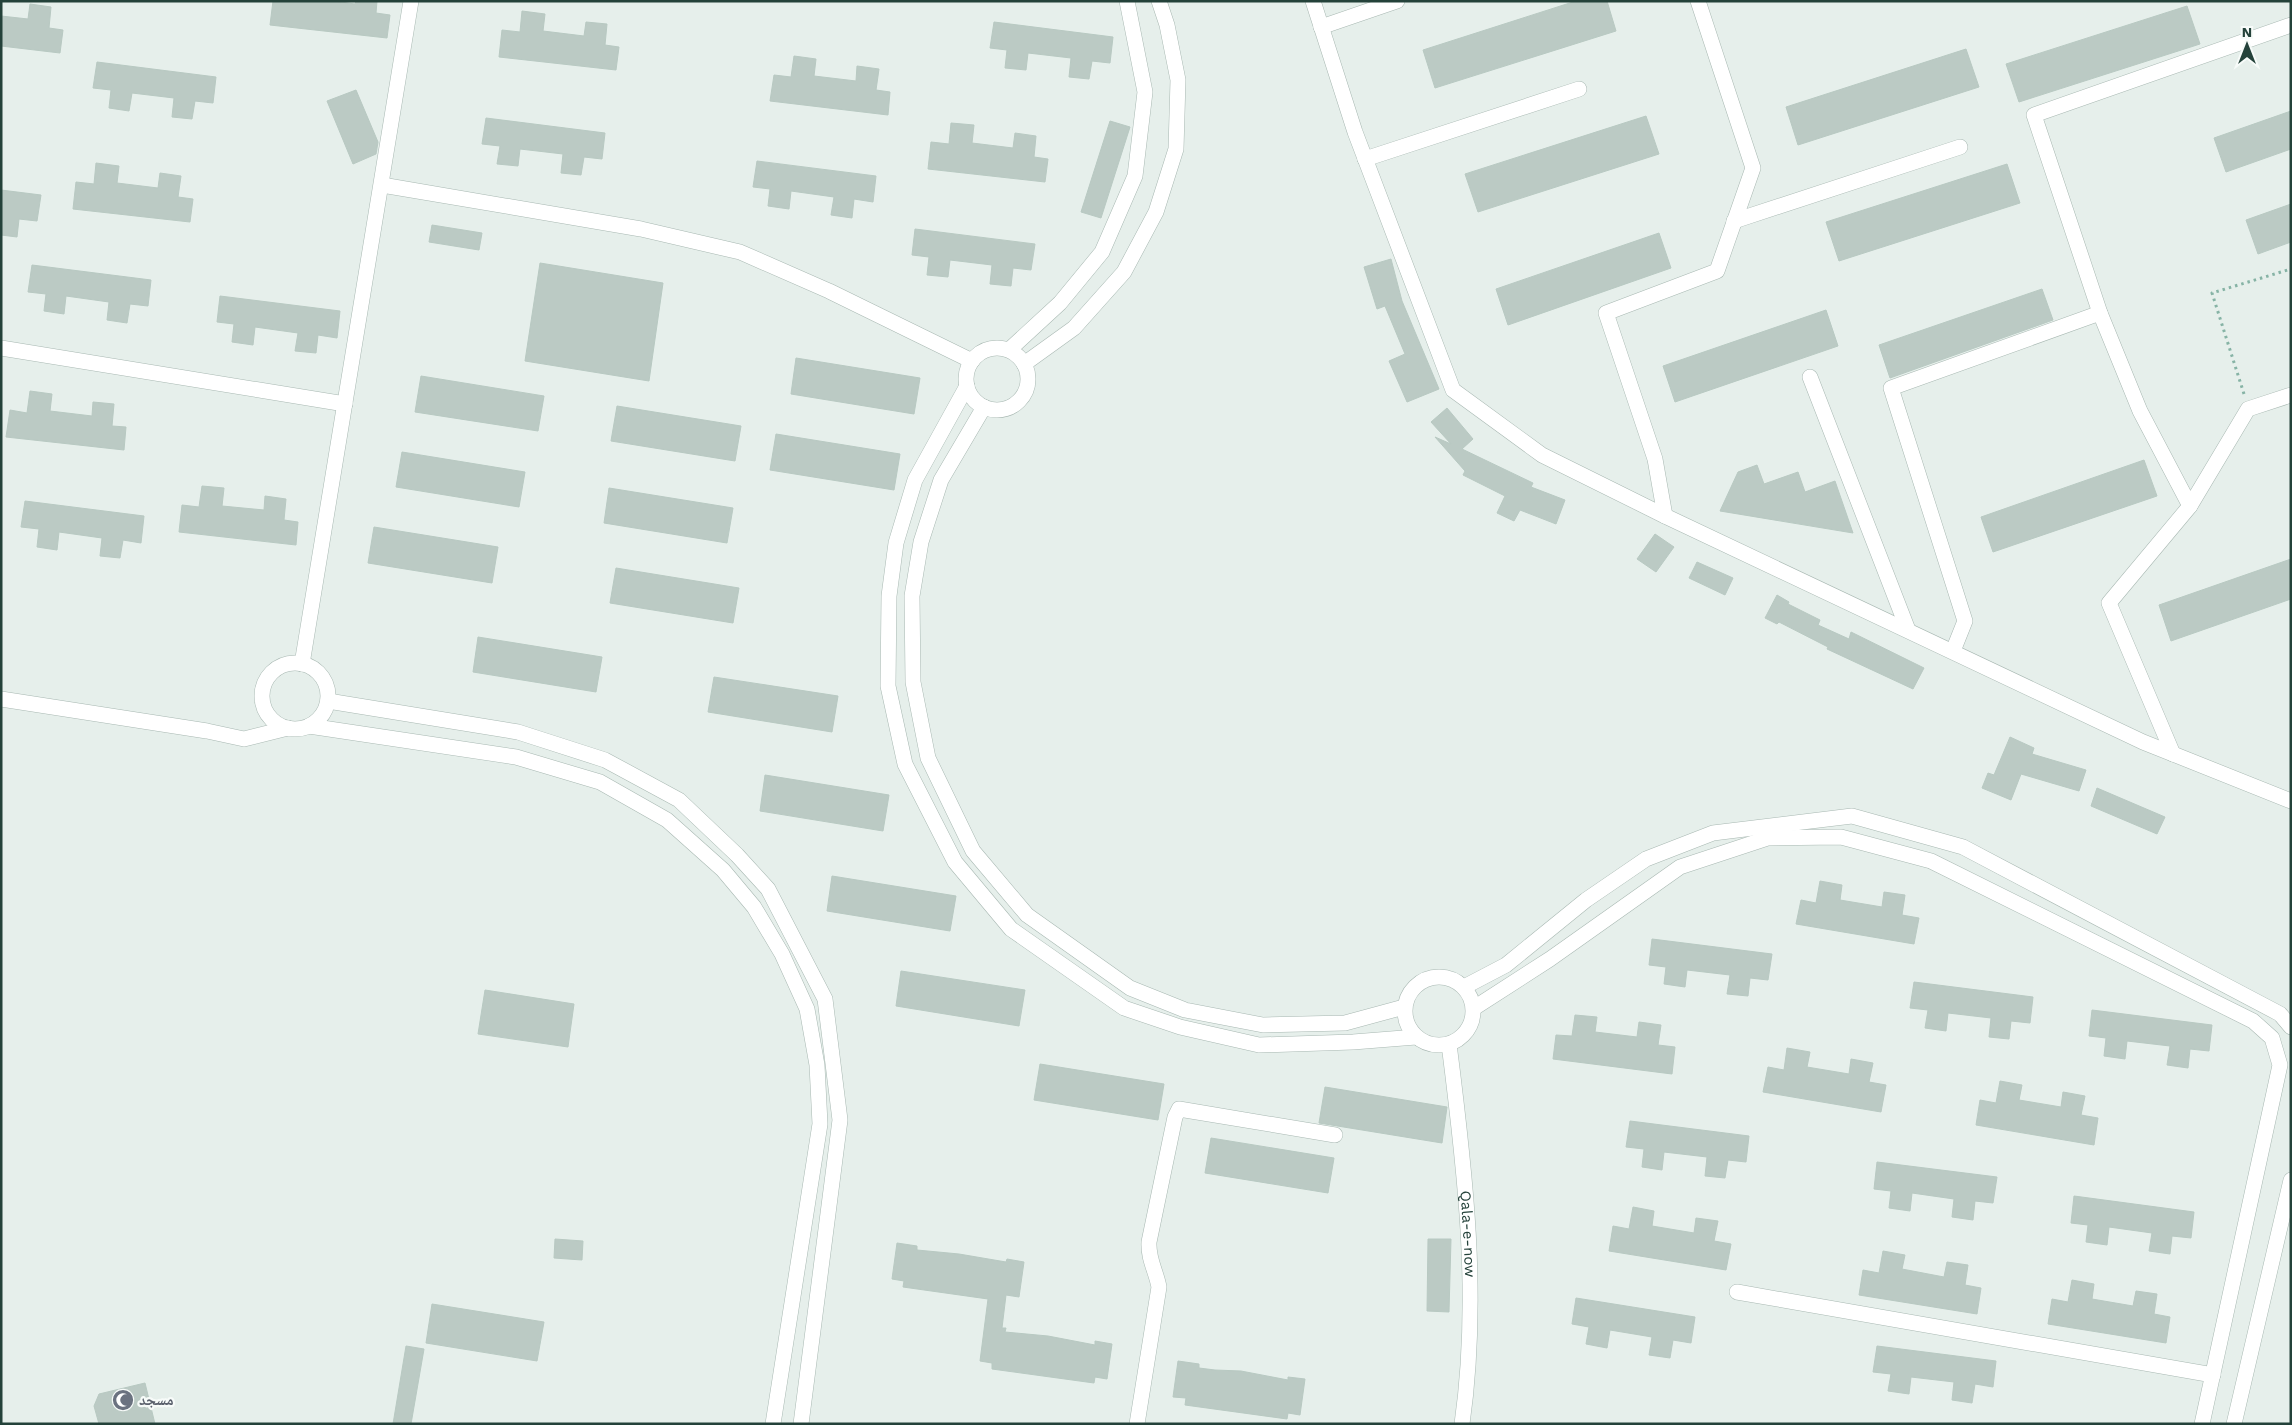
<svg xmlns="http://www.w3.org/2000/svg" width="2292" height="1425" font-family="'Work Sans','Noto Naskh Arabic',sans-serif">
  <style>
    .building { fill: #bbcac4; stroke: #b8c9c2 }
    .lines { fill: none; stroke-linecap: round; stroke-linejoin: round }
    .minor-casing { stroke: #a8b8b2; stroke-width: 16 }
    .path { stroke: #86b3a5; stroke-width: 3; stroke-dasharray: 2.5 4; stroke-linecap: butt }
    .minor { stroke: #fff; stroke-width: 15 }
    .labels { text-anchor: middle; stroke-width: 4.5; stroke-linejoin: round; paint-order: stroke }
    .street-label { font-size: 15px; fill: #24423a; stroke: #f7fbf9 }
    .worship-label { font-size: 15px; font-weight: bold; fill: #5b616d; stroke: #f7fbf9; text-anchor: start }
  </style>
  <rect width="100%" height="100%" fill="#e6efeb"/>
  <!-- building -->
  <g class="building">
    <polygon points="273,1 334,1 355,4 356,1 377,1 376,13 390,15 387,38 270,25"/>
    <polygon points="1576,1 1607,1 1616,31 1435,88 1423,50"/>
    <polygon points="30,4 51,7 49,28 63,30 60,53 1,46 1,16 28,19"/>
    <polygon points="2187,6 2200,44 2019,102 2006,64"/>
    <polygon points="522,11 545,14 543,31 584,36 586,22 607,24 605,45 619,47 616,70 499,57 502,30 520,32"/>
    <polygon points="994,22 1113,37 1110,63 1092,61 1089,79 1069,77 1071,58 1028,53 1026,70 1005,68 1007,50 990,48"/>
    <polygon points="1966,49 1979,87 1798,145 1786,107"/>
    <polygon points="794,56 816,59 814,76 856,81 857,66 879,69 876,90 890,92 888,115 770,101 774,75 791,77"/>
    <polygon points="97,62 216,77 213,103 195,101 192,119 172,117 174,98 132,93 129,111 109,108 111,90 93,88"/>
    <polygon points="356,90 378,142 376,154 353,164 327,101"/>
    <polygon points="2291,111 2291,149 2226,172 2214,138"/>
    <polygon points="1646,116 1659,154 1478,212 1465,174"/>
    <polygon points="486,118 605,133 602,159 584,157 581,175 561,173 563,154 520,149 518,166 497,164 500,146 482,144"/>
    <polygon points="1110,121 1130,127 1101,218 1081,212"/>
    <polygon points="951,123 974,125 972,143 1013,148 1015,133 1036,136 1034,157 1048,159 1045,182 928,169 931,142 949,144"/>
    <polygon points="757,161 876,176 873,202 854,199 852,218 831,215 834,197 791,191 789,209 768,206 770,189 753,187"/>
    <polygon points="96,163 119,166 117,183 158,188 160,173 181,176 178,197 193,199 190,222 73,209 76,182 94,184"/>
    <polygon points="2007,164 2020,203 1839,261 1826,222"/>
    <polygon points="1,190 41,195 37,221 19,219 17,237 1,235"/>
    <polygon points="2291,204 2291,242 2258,254 2246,220"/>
    <polygon points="432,225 482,233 479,250 429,242"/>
    <polygon points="915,229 1035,244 1031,270 1013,268 1011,286 990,284 992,265 950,260 948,277 927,275 929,257 912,255"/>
    <polygon points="1659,233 1671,268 1508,325 1496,289"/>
    <polygon points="1391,259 1402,301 1439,389 1407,402 1389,361 1405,354 1385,306 1377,309 1364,267"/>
    <polygon points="540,263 663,283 649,381 525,361"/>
    <polygon points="32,265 151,280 148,306 130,304 127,323 107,320 109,302 66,296 64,314 44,311 46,294 28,292"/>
    <polygon points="2042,289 2053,320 1890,378 1879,345"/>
    <polygon points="220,296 340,311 337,338 318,335 316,353 295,351 298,333 255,327 253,345 232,342 234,324 217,322"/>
    <polygon points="1826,310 1838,346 1675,402 1663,366"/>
    <polygon points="796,358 920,378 914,414 791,394"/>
    <polygon points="421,376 544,396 538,431 415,412"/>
    <polygon points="30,391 52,394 50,411 92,416 93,402 114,404 112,426 126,427 124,450 6,437 10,410 27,413"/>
    <polygon points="617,406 741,426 735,461 611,441"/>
    <polygon points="1447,408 1473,439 1462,449 1533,483 1531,487 1565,500 1556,524 1520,510 1514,521 1497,513 1505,496 1463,475 1465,471 1435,437 1451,444 1431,422"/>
    <polygon points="776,434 900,454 894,490 770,470"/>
    <polygon points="402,452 525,472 519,507 396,487"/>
    <polygon points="2144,460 2157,496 1993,552 1981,517"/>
    <polygon points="1757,465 1764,484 1798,472 1805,492 1835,481 1853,533 1720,511 1738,472"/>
    <polygon points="202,486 224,488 222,506 264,510 265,496 286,499 284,520 298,522 296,545 179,532 182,505 199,507"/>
    <polygon points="609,488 733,508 727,543 604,523"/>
    <polygon points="25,501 144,516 141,543 123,540 120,558 100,556 102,538 59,532 57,550 37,547 39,529 21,527"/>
    <polygon points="374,527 498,547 492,583 368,563"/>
    <polygon points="1655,534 1674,547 1656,572 1637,559"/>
    <polygon points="2291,559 2291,599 2171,641 2159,605"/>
    <polygon points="1697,562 1733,578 1725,595 1689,578"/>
    <polygon points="616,568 739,588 733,623 610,603"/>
    <polygon points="1777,595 1789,602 1788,604 1820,620 1818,625 1849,639 1851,632 1924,668 1913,689 1827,649 1828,647 1779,622 1777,624 1765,618"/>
    <polygon points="478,637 602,657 596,692 473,672"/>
    <polygon points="714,677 838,696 832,732 708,712"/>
    <polygon points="2010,737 2034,748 2032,754 2086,770 2079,791 2021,774 2011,800 1982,788 1988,773 1994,775"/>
    <polygon points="765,775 889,795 883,831 760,811"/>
    <polygon points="2097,788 2165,817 2157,834 2091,806"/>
    <polygon points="832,876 956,896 950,931 827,911"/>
    <polygon points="1820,881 1842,885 1840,900 1882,907 1884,892 1905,895 1902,915 1919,918 1914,944 1796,924 1801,900 1816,903"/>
    <polygon points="1652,939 1772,954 1768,980 1750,978 1748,996 1727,994 1730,975 1687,970 1685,987 1664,984 1666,967 1649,965"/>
    <polygon points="901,971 1025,990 1019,1026 896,1006"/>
    <polygon points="1914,982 2033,997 2030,1023 2011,1021 2009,1039 1989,1037 1991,1018 1948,1013 1946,1031 1925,1028 1928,1010 1910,1008"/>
    <polygon points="485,990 574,1004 568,1047 478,1034"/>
    <polygon points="2092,1010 2212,1025 2209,1051 2190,1049 2188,1068 2167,1065 2170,1046 2127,1041 2125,1059 2104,1056 2106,1038 2089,1036"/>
    <polygon points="1575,1015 1597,1017 1595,1032 1637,1037 1639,1022 1661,1025 1658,1045 1675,1047 1672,1074 1553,1059 1556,1035 1572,1036"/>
    <polygon points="1787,1048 1810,1052 1807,1067 1849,1074 1851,1059 1873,1063 1869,1082 1886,1085 1881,1112 1763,1092 1768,1067 1784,1070"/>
    <polygon points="1040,1064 1164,1084 1158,1120 1034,1100"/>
    <polygon points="2000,1081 2022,1085 2019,1100 2061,1107 2063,1092 2085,1096 2081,1115 2098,1118 2094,1145 1976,1125 1980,1100 1996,1103"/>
    <polygon points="1325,1087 1447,1107 1442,1143 1319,1123"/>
    <polygon points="1630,1121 1749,1136 1746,1162 1728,1160 1725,1178 1705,1176 1707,1157 1664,1152 1662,1170 1642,1167 1644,1149 1626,1147"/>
    <polygon points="1211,1138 1334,1158 1328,1193 1205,1173"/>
    <polygon points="1877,1162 1997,1177 1993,1203 1975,1201 1973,1220 1952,1217 1954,1199 1912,1193 1910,1211 1889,1208 1891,1191 1874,1189"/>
    <polygon points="2074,1196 2194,1212 2191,1238 2172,1236 2170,1254 2149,1251 2152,1233 2109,1227 2107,1245 2086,1242 2088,1225 2071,1223"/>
    <polygon points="1633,1207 1654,1211 1652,1226 1694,1233 1696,1218 1718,1221 1714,1241 1731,1244 1726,1270 1609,1251 1613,1226 1629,1229"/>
    <polygon points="555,1239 583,1241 582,1260 554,1258"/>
    <polygon points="1428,1239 1451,1239 1449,1312 1427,1311"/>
    <polygon points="897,1243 917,1246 917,1250 959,1254 1006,1262 1007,1259 1024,1262 1019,1297 1006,1295 1002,1328 1006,1328 1005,1332 1048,1336 1095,1345 1095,1341 1112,1344 1107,1379 1095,1377 1094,1383 992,1369 992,1363 980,1361 988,1299 903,1287 904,1281 892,1279"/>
    <polygon points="1883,1251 1905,1255 1902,1269 1944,1277 1947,1262 1968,1265 1965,1285 1981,1288 1977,1314 1859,1295 1863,1270 1879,1273"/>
    <polygon points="2072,1280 2094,1284 2092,1299 2133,1306 2136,1291 2157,1294 2154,1314 2170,1317 2166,1343 2048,1324 2052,1299 2068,1302"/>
    <polygon points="1576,1298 1695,1317 1691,1343 1673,1340 1670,1358 1649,1355 1652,1337 1610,1330 1607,1348 1586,1344 1589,1327 1572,1324"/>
    <polygon points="432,1304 544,1322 537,1361 426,1343"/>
    <polygon points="406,1346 424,1349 411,1424 393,1424"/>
    <polygon points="1877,1346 1996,1361 1993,1387 1975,1384 1972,1403 1952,1400 1954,1382 1911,1377 1909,1394 1888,1391 1891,1374 1873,1372"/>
    <polygon points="1178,1361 1199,1364 1199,1368 1215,1370 1241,1371 1288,1380 1288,1377 1305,1379 1300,1415 1288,1413 1287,1419 1185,1405 1186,1398 1173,1397"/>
    <polygon points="145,1383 155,1424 99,1424 94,1406 99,1394"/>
  </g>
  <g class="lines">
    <!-- minor casing -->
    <g class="minor-casing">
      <g id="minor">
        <polyline points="1313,1 1355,132 1453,390 1542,455 1665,516 2143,742 2291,801"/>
        <polyline points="1321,27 1397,1"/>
        <polyline points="1365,159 1579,89"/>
        <polyline points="382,185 641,229 740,252 829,291 972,361"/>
        <polyline points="1734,221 1960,147"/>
        <polyline points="1,348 345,404"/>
        <circle cx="997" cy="379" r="31"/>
        <polyline points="1009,350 1060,303 1102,252 1135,176 1145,92 1127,1"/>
        <polyline points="1024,364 1074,328 1124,272 1156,212 1176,149 1178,80 1167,25 1159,1"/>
        <polyline points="1810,377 1908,630"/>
        <polyline points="967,386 915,480 896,543 889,596 888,686 905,764 955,862 1011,929 1124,1008 1180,1027 1259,1045 1353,1042 1416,1037"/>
        <polyline points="984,407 941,480 921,542 912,596 913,682 928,758 973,851 1027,915 1130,988 1185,1010 1263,1025 1345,1023 1404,1007"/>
        <polyline points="2190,506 2140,411 2100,313 2034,115 2291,25"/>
        <polyline points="1665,516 1655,459 1606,313 1717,271 1753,168 1698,1"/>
        <polyline points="1953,651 1965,621 1891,388 2100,313"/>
        <circle cx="295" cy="696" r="33"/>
        <polyline points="302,664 411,1"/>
        <polyline points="1,699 207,731 244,739 288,728"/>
        <polyline points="328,701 518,732 605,760 679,800 737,855 768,889 825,999 840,1120 801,1424"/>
        <polyline points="309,726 516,757 600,782 667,820 723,870 754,907 782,954 807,1009 817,1065 820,1124 773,1424"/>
        <polyline points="2173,754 2109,603 2190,506 2248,409 2291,395"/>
        <circle cx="1439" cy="1011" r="34"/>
        <polyline points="1464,987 1506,965 1586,900 1646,859 1713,833 1852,816 1963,847 2280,1014 2291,1027"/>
        <polyline points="1474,1008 1550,959 1680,867 1768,838 1841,837 1931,861 2253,1021 2272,1038 2280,1065 2202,1424"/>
        <path id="s1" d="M1449,1044C1465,1170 1480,1297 1462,1424"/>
        <polyline points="1737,1292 2213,1375"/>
        <path d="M1137,1424L1159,1287C1156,1271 1148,1259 1149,1242L1175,1117L1179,1109L1335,1135"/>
        <polyline points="2234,1424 2291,1180"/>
      </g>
    </g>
    <!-- path -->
    <polyline class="path" points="2244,394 2212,293 2291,269"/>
    <!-- minor -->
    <use href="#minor" class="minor"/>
  </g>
  <!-- icons -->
  <defs>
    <g id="mosque-disc" transform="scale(1.125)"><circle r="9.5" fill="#6b7280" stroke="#f7fbf9"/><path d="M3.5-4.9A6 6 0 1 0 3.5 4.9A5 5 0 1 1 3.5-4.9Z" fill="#fff"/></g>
  </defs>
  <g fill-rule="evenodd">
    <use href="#mosque-disc" x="123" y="1400"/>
  </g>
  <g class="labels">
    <!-- street labels -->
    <g class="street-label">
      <text dy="5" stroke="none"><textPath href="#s1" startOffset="191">Qala-e-now</textPath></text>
    </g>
    <!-- worship labels -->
    <g class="worship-label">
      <text x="139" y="1405">مسجد</text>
    </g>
  </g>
  <!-- border -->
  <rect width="2292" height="1425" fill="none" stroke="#24423a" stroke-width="5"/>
  <!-- north arrow -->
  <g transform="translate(2247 45)" stroke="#f7fbf9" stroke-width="4" paint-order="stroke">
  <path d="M0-4L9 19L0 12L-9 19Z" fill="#24423a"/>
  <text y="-8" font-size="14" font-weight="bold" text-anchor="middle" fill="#24423a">N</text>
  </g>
</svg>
